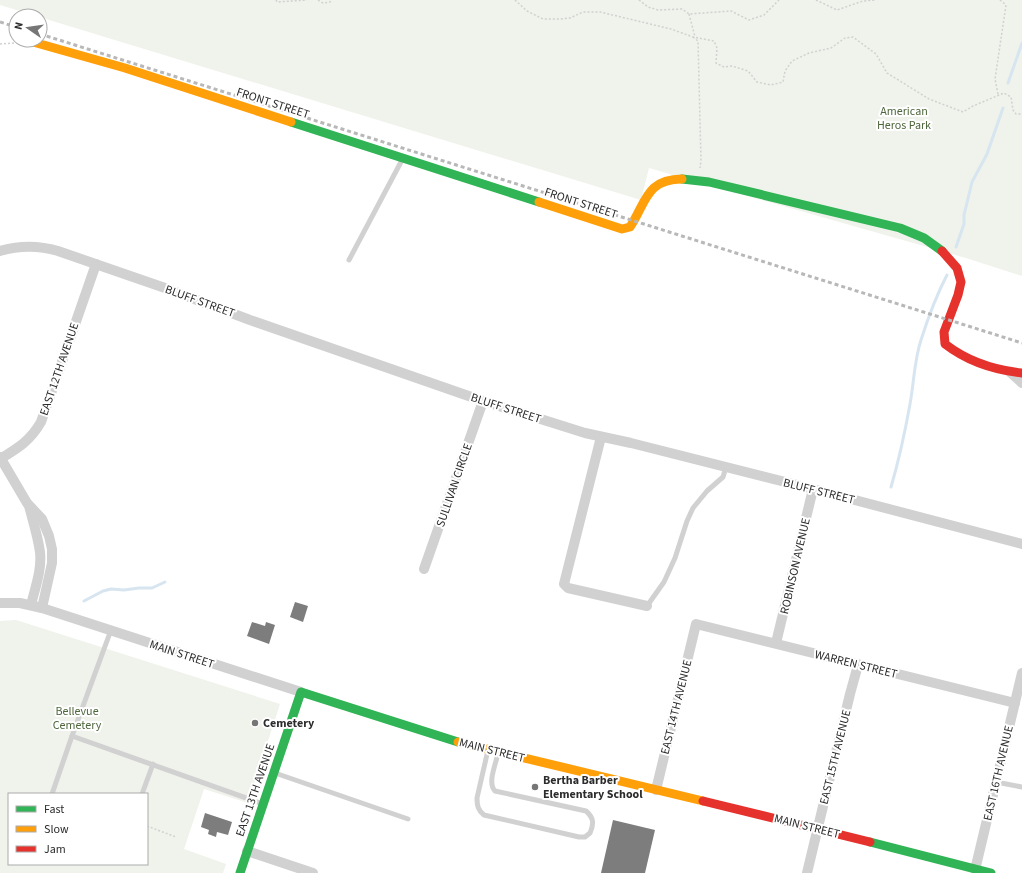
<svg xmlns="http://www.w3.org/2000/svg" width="1022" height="873" font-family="'Source Sans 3',sans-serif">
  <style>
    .green { fill: #eff3eb; fill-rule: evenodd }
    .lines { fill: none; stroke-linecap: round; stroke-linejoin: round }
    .stream { stroke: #d7e5f0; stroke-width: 3 }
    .building { fill: #7d7d7d }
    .path { stroke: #d1d1d1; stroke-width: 1.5; stroke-dasharray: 2 2; stroke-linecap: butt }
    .lane { stroke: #d1d1d1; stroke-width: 5 }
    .street { stroke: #d1d1d1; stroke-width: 10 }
    .fast { stroke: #30b455; stroke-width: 9 }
    .slow { stroke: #ff9f0a; stroke-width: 9 }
    .jam { stroke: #e5322d; stroke-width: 9 }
    .rail { stroke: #b8b8b8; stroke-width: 3; stroke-dasharray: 4 3; stroke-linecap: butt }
    .poi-dot { fill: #767676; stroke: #fff; stroke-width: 1.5 }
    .labels { text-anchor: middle; stroke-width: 4; stroke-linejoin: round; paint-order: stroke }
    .street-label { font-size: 12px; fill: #2c2c2c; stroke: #fff }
    .park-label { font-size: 12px; fill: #4e663c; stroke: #fff }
    .poi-label { font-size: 12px; font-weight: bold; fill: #2c2c2c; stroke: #fff; text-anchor: start }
  </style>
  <rect width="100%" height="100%" fill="#fff"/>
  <!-- green -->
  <g class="green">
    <polygon points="0,0 1022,0 1022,276 966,258 649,168 641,200 0,5"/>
    <path d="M16,620L280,704L248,803L204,789L184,849L226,864L223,873H0V621ZM9,794H147V864H9Z"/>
  </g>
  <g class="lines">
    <!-- stream -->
    <g class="stream">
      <polyline points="1008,83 1022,43"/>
      <polyline points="956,247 964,224 964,215 972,182 987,154 1003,108"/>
      <path d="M891,487C899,460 905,432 910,404C914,383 914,361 921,340C928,318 936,296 947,275"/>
      <polyline points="84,601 103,591 111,589 124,590 139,588 152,588 165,582"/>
    </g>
  </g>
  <!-- building -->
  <g class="building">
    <polygon points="295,602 308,606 303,622 290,617"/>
    <polygon points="252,622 265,626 266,622 275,625 269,644 247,636"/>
    <polygon points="205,813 232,822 228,835 217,832 216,837 208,834 209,830 201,827"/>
    <polygon points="613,820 655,830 645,873 601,873"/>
  </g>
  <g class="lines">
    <!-- path -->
    <g class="path">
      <polyline points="276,0 277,2 307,0"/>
      <polyline points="318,0 323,3 330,2 331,0"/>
      <polyline points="515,0 527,11 543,19 560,19 570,18 583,12 600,12 671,29 693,37 714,41 717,48 716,63 724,67 732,66 748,71 757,82 771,85 783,82 785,71 792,61 809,53 831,48 845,38 853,37 876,54 887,73 929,99 963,112 973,106 1004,93 1011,97 1013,110 1016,114 1022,114"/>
      <polyline points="639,0 648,7 658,10 682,9 689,14 731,11 749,20 764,15 779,0"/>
      <polyline points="816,0 837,10 863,1 876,0"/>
      <polyline points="689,14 695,37"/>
      <polyline points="693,37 698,41 701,161 700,168"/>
      <polyline points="0,44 14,43"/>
      <polyline points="998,94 995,79 1006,5 1000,0"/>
      <polyline points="147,826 176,837"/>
    </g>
    <!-- lane -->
    <g class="lane">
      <polyline points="349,260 402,160"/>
      <polyline points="647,606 664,582 675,558 687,521 693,508 707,491 723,477 726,467"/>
      <polyline points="72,736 263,804"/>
      <path d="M488,750L477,798C477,806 478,810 484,815L579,837H585L590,833C594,824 594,818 586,811L495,791C487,783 496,764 498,753"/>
      <polyline points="275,773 408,819"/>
      <polyline points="996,782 1022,787"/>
      <polyline points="52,794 72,736 111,630"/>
      <polyline points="142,794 153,764"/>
    </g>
    <!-- street -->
    <g class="street">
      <path d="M0,251C20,245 38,245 58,251L165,288L250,320L483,401L585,433L631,443L813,489L1022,544"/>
      <polyline points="1010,372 1022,383"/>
      <polyline points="601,437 564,584 568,588 647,606"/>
      <polyline points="0,457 27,503 42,519 49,536 52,549 52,563 42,608"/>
      <path d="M0,459C18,448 30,441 41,422L96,264"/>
      <path d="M29,506C33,521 38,537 40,552C42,570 35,588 31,605"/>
      <polyline points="424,569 483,401"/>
      <polyline points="0,603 20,603 42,608 301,692"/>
      <polyline points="776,643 813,489"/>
      <polyline points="656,790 696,624 1015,703"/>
      <polyline points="247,851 313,873"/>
      <polyline points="975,870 1022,673"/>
      <polyline points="807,873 850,694 858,665"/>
    </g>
    <!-- fast -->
    <g class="fast">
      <polyline points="291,122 539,202"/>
      <polyline points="682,179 709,182 900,228 924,238 942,251"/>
      <polyline points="870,842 991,873"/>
      <polyline points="240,873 301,692 458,742"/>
    </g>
    <!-- slow -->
    <g class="slow">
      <polyline points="26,40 125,68 291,122"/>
      <path d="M539,202L622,229L630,227C646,203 646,179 682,179"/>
      <polyline points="458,742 703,801"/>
    </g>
    <!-- jam -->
    <g class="jam">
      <path d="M942,251L957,268L961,282L958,295L944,332L945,344C967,361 994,370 1022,373"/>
      <polyline points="703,801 870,842"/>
    </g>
    <!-- rail -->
    <g class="rail">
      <polyline points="0,22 16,27"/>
      <polyline points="40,34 1022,343"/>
    </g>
  </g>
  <!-- markers -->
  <g class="poi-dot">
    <circle cx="255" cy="723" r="4"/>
    <circle cx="535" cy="787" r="4"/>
  </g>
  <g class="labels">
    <!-- street labels -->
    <g class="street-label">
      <text transform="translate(273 103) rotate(18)" y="4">FRONT STREET</text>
      <text transform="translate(581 203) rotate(18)" y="4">FRONT STREET</text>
      <text transform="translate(200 301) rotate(20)" y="4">BLUFF STREET</text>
      <text transform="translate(59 369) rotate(-71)" y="4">EAST 12TH AVENUE</text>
      <text transform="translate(506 408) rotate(18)" y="4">BLUFF STREET</text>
      <text transform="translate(454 485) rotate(-71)" y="4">SULLIVAN CIRCLE</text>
      <text transform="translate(819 491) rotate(14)" y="4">BLUFF STREET</text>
      <text transform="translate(795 566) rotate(-77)" y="4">ROBINSON AVENUE</text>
      <text transform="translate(182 654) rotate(18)" y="4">MAIN STREET</text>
      <text transform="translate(856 664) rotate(14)" y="4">WARREN STREET</text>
      <text transform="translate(676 707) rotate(-76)" y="4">EAST 14TH AVENUE</text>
      <text transform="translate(492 750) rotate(14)" y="4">MAIN STREET</text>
      <text transform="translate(835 757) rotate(-76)" y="4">EAST 15TH AVENUE</text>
      <text transform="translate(998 773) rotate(-77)" y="4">EAST 16TH AVENUE</text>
      <text transform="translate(255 790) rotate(-71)" y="4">EAST 13TH AVENUE</text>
      <text transform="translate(807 826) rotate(14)" y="4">MAIN STREET</text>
    </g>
    <!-- park labels -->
    <g class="park-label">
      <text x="904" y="115">American<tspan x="904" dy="14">Heros Park</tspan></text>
      <text x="77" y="715">Bellevue<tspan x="77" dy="14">Cemetery</tspan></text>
    </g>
    <!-- poi labels -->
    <g class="poi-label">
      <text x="263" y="727">Cemetery</text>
      <text x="543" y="784">Bertha Barber<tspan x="543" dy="14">Elementary School</tspan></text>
    </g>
  </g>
  <!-- legend -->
  <rect x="8" y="793" width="140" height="72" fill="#ffffff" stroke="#ababab"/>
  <rect x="16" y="806" width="20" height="6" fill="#30b455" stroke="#ababab"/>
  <text x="44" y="813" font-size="12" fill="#2c2c2c">Fast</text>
  <rect x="16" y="826" width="20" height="6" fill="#ff9f0a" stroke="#ababab"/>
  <text x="44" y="833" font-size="12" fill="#2c2c2c">Slow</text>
  <rect x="16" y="846" width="20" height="6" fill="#e5322d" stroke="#ababab"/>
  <text x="44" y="853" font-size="12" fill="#2c2c2c">Jam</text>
  <!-- north arrow -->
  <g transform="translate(28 28) rotate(283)"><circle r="19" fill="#ffffff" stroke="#ababab"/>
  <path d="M0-3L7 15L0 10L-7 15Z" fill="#767676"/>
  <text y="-6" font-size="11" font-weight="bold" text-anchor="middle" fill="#2c2c2c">N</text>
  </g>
</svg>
